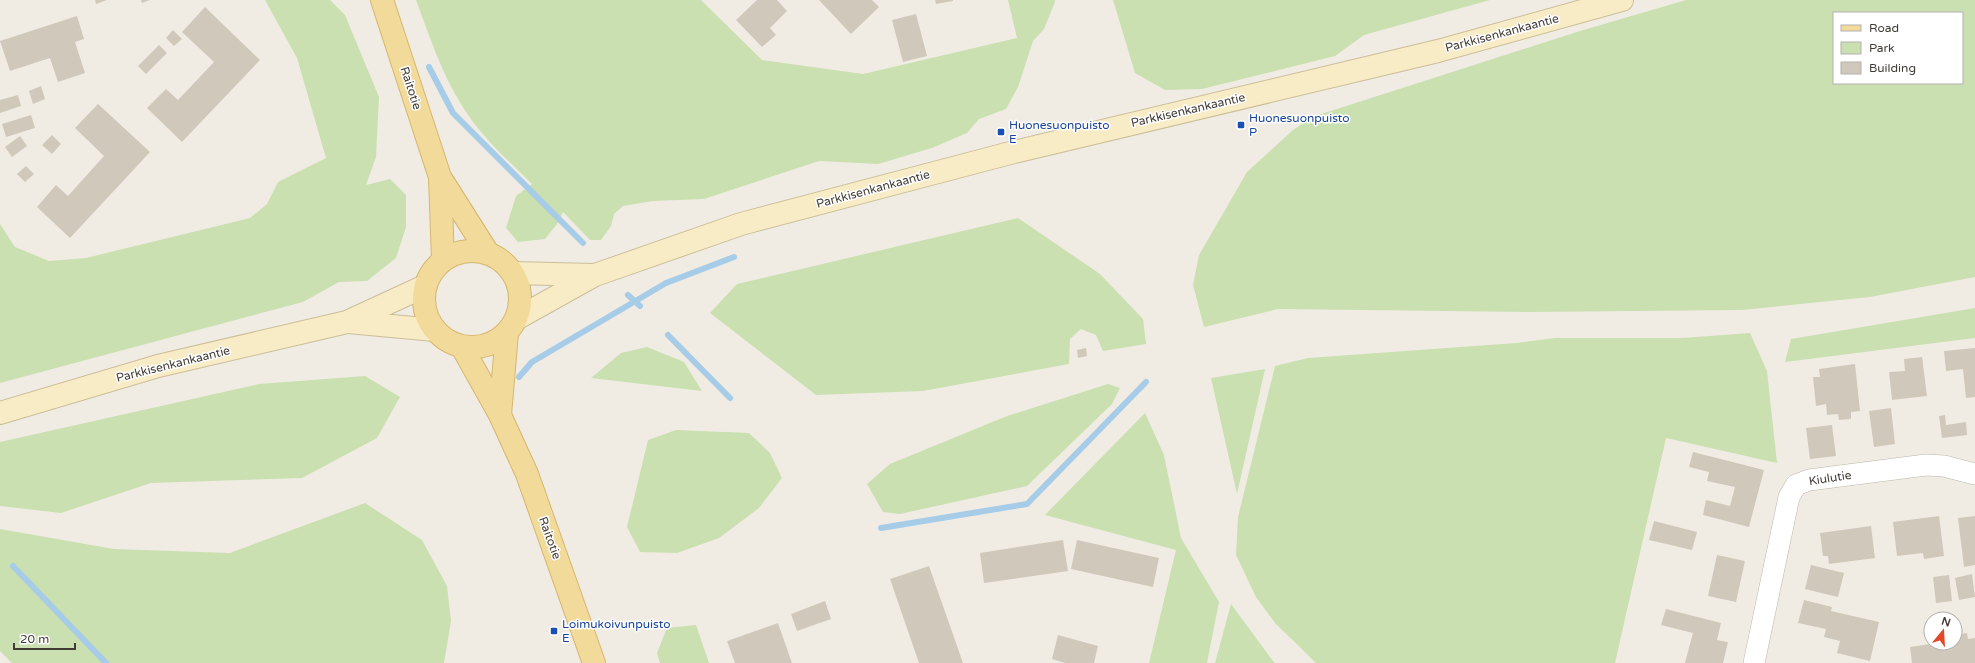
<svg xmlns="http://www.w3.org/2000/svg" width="1975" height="663" font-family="'Varela Round',sans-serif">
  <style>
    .green { fill: #cae0b1; fill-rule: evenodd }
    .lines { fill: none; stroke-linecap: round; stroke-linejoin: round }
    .stream { stroke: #a6cce7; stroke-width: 6 }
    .building { fill: #d0c8bb }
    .street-casing { stroke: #bdb7ab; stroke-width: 22 }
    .secondary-casing { stroke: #cbbe98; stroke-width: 24 }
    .primary-casing { stroke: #d5b66d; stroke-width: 24 }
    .street { stroke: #fff; stroke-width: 21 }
    .secondary { stroke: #f8ecc6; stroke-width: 22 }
    .primary { stroke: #f2da9b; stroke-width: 22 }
    .transit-dot { fill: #1a4fb4; stroke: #fff; stroke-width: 1.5 }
    .labels { text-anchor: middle; stroke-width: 3; stroke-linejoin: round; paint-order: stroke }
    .street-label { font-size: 12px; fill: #413c35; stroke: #fff }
    .transit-label { font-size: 12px; fill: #164399; stroke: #fff; text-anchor: start }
  </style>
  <rect width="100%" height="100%" fill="#f0ece4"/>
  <!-- green -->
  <g class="green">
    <polygon points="265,0 330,0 345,15 379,97 376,157 366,185 390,179 406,195 406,227 396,258 367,281 339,282 303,302 0,383 0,224 15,247 49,261 86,258 250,218 267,204 278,182 326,158 297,58"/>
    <path d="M416,0H701L762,60L863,74L1017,38L1008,0H1055V2L1044,29L1033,41L1018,87L1006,109L979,119L967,133L932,148L878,164L819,161L704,199L653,201L623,206L614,214L611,226L601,240H590L563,212L557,224L545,239L518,242L506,228L516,196L532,184C507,159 479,135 461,104C441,72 429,35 416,0Z"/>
    <polygon points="1113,0 1490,0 1364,35 1335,56 1202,89 1165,90 1135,73"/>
    <path d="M1686,0H1975V277L1870,297L1742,310L1530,312L1278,309L1204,327L1193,285L1199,255L1247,172L1293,130L1312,117L1580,31ZM1834,13H1962V83H1834Z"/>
    <polygon points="1018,218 1100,274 1143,319 1146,344 1103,351 1096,335 1081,329 1070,339 1069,364 923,391 816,395 710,313 737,284"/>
    <polygon points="1975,308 1975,338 1785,362 1791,339"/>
    <polygon points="1750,333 1767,371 1777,463 1666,438 1615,663 1316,663 1275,623 1256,597 1236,555 1238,517 1275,366 1308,358 1516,343 1555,338 1682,338"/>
    <polygon points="647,347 684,362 702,391 591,378 621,353"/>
    <polygon points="1265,369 1237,494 1211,378"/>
    <polygon points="365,376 400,397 377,438 302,478 151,483 61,513 0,506 0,442 259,384"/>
    <polygon points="1108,384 1120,388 1112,404 1027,486 900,514 883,512 867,484 890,464 1007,416"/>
    <polygon points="1145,413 1164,455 1181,538 1219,602 1207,663 1149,663 1176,550 1045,515"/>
    <polygon points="676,430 749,433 770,453 782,478 759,508 719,538 677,553 640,552 627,527 648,440"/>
    <polygon points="365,503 422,540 447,586 451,621 444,663 12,663 0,651 0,529 114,549 230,553"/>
    <polygon points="1231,604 1273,661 1275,663 1215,663"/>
    <polygon points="696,625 709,663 660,663 657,653 667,628"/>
  </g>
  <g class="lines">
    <!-- stream -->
    <g class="stream">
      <polyline points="429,67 453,113 583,243"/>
      <polyline points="628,295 640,306"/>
      <polyline points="668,335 730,398"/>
      <polyline points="519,377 532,362 666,283 734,257"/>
      <polyline points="881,528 1027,504 1146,382"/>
      <polyline points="13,566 106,663"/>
    </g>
  </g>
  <!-- building -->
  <g class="building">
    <polygon points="95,0 107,0 96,4"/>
    <polygon points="141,0 150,0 142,3"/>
    <polygon points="757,0 777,0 787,11 770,28 776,35 762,47 736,20"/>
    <polygon points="819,0 872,0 879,7 851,34"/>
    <polygon points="935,0 953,0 953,1 936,4"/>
    <polygon points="205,7 260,60 182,142 147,108 166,89 178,100 214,62 182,32"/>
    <polygon points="916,14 927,56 903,62 892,20"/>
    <polygon points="77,16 84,39 75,42 85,73 58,82 50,58 10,71 0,41"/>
    <polygon points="173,30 182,39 174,46 166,38"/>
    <polygon points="159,45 167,53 146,74 138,66"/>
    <polygon points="41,86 45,99 33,104 29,91"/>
    <polygon points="18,95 21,106 0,113 0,100"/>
    <polygon points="98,104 150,152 70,238 37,207 56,185 68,196 104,156 75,128"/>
    <polygon points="31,115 35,128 6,137 2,124"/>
    <polygon points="52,135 61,144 52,154 42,145"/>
    <polygon points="20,136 27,146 12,157 5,147"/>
    <polygon points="26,166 34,174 25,182 17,174"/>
    <polygon points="1086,348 1087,356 1078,358 1077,350"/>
    <polygon points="1975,348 1975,397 1966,398 1963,369 1946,371 1944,351"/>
    <polygon points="1922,357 1927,396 1892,400 1889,372 1905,371 1904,359"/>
    <polygon points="1855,364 1860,411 1851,412 1851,419 1839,420 1838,414 1827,415 1826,404 1816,406 1813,377 1820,377 1819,369"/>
    <polygon points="1891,408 1895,444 1874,447 1869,411"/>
    <polygon points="1945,415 1946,425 1966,422 1967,435 1942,438 1939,416"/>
    <polygon points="1832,425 1836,456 1810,459 1806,428"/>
    <polygon points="1693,452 1764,470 1749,527 1703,515 1706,500 1730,506 1735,487 1707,481 1709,472 1689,467"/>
    <polygon points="1939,516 1944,556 1924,559 1923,553 1897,556 1893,522"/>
    <polygon points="1975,516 1975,565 1964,567 1958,518"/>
    <polygon points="1654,521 1697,532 1692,550 1649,540"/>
    <polygon points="1871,526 1875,558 1829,564 1828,556 1823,556 1820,533"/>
    <polygon points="1063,540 1068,571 984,583 980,553"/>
    <polygon points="1077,540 1159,558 1153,587 1071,569"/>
    <polygon points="1717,555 1745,561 1736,602 1708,596"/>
    <polygon points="1811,565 1844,573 1838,597 1805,589"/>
    <polygon points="929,566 963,663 919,663 890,579"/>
    <polygon points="1972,574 1975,597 1959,600 1955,578"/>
    <polygon points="1949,575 1952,601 1936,603 1933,577"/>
    <polygon points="1804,600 1832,607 1831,611 1879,622 1870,661 1837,653 1840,641 1824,637 1826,629 1798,623"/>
    <polygon points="825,601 831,619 797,631 791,614"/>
    <polygon points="1666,609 1721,623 1717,640 1728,642 1723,663 1685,663 1693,633 1661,625"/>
    <polygon points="778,623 792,663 735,663 727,641"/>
    <polygon points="1967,633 1968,639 1975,638 1975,663 1912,663 1910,647 1937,643 1955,643 1955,635"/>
    <polygon points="1058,635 1098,646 1094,663 1065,663 1052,659"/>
  </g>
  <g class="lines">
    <!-- street casing -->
    <g class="street-casing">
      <polyline id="street" points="1754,663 1789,497 1796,485 1809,480 1926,465 1944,466 1975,474"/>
    </g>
    <!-- secondary casing -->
    <g class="secondary-casing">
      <g id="secondary">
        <polyline points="513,273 593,275"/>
        <polyline points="516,319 595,275 741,224 1014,152 1438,51 1622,0"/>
        <polyline points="348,322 435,330"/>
        <polyline points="0,413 158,366 347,322 425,286"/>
      </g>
    </g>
    <!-- primary casing -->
    <g class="primary-casing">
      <g id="primary">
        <polyline points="382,0 440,177 488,253"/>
        <polyline points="440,178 443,260"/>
        <circle cx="472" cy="299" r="48"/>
        <polyline points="462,347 500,415 527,474 594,663"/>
        <polyline points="500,415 507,333"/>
      </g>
    </g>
    <!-- street -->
    <use href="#street" class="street"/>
    <!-- secondary -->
    <use href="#secondary" class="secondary"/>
    <!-- primary -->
    <use href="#primary" class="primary"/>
  </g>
  <!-- markers -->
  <g class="transit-dot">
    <rect x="1237" y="121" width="8" height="8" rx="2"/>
    <rect x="997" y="128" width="8" height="8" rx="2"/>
    <rect x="550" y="627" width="8" height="8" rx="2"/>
  </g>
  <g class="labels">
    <!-- street labels -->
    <g class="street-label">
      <text transform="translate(1502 33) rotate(-15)" y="4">Parkkisenkankaantie</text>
      <text transform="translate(411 88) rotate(72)" y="4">Raitotie</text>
      <text transform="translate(1188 110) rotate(-13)" y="4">Parkkisenkankaantie</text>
      <text transform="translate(873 189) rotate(-15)" y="4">Parkkisenkankaantie</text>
      <text transform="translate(173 364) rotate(-14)" y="4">Parkkisenkankaantie</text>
      <text transform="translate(1830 478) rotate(-9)" y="4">Kiulutie</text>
      <text transform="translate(550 538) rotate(70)" y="4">Raitotie</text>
    </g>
    <!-- transit labels -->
    <g class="transit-label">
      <text x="1249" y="122">Huonesuonpuisto<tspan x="1249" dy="14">P</tspan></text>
      <text x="1009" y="129">Huonesuonpuisto<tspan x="1009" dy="14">E</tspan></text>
      <text x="562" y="628">Loimukoivunpuisto<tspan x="562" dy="14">E</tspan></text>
    </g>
  </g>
  <!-- legend -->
  <rect x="1833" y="12" width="130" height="72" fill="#ffffff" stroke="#b3b1ae"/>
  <rect x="1841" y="25" width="20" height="6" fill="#f2da9b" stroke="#b3b1ae"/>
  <text x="1869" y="32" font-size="12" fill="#413c35">Road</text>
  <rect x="1841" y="42" width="20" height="12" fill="#cae0b1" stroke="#b3b1ae"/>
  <text x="1869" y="52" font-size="12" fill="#413c35">Park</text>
  <rect x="1841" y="62" width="20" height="12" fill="#d0c8bb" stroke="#b3b1ae"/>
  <text x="1869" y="72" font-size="12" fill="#413c35">Building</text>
  <!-- north arrow -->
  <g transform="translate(1943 631) rotate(18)"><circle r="19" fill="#ffffff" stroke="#b3b1ae"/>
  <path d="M0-3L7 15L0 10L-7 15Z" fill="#e1472a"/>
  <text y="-6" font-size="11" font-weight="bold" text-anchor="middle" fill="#413c35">N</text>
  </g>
  <!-- scale -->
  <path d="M14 643v6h61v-6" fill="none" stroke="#413c35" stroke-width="2"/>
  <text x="20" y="643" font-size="12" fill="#413c35" stroke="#ffffff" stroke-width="3" paint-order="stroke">20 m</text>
</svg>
